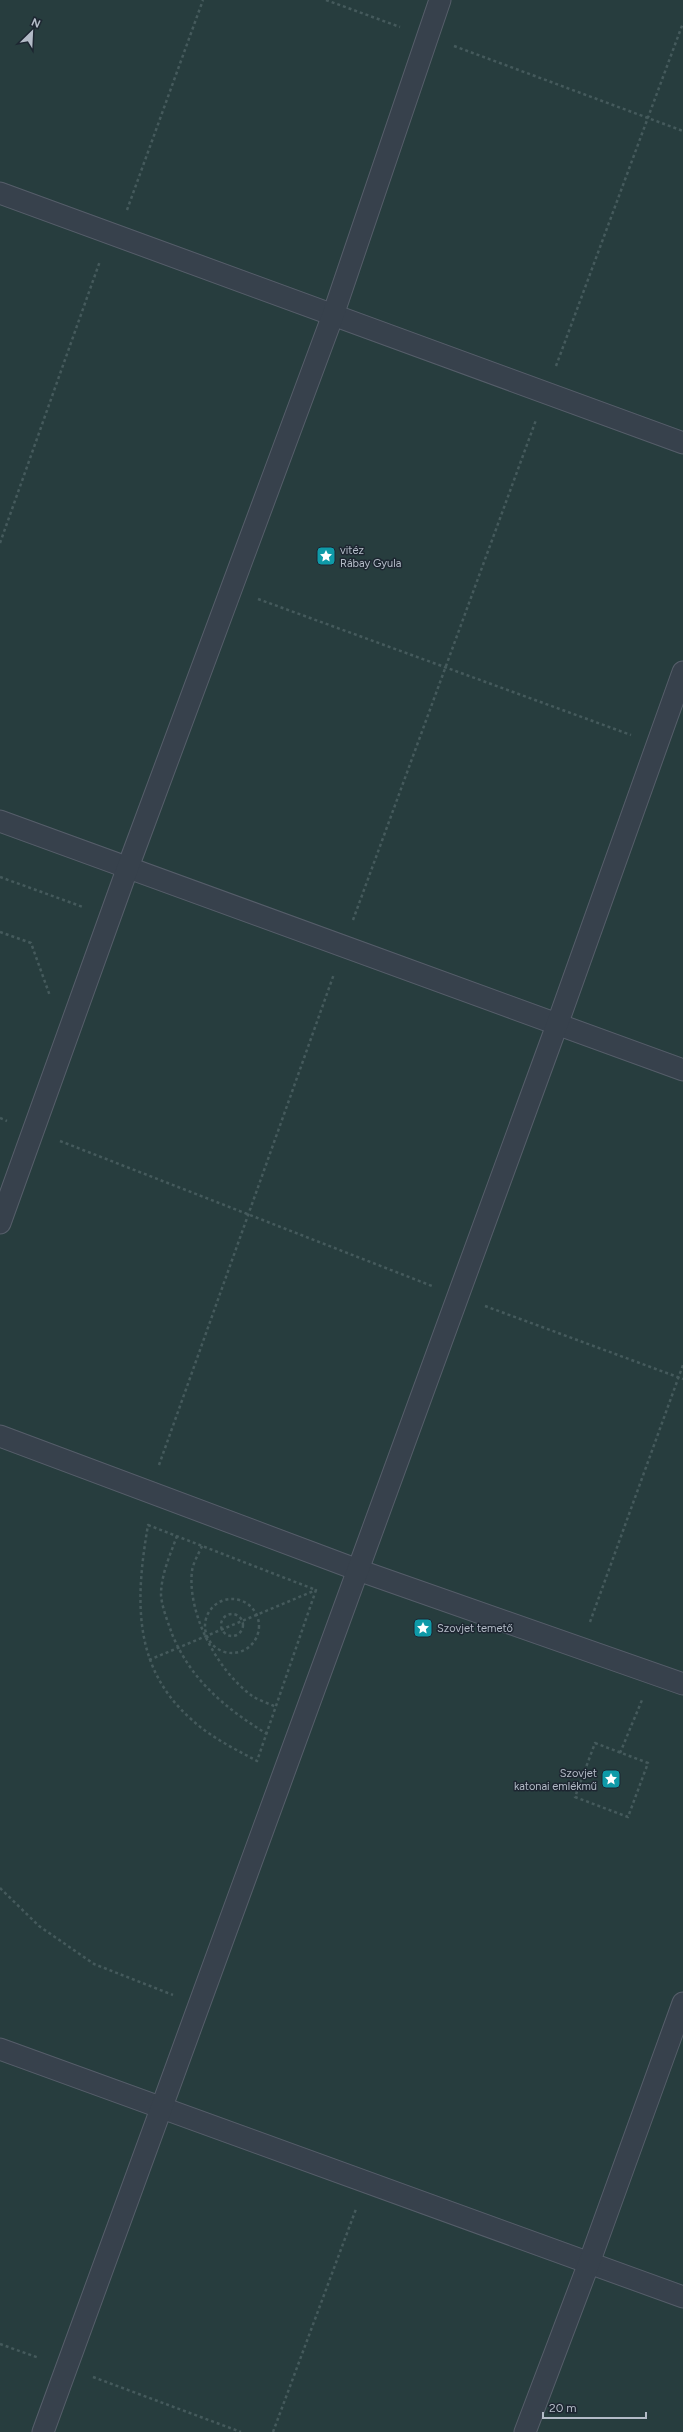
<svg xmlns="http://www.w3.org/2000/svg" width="683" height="2432" font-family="Figtree,sans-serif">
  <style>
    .green { fill: #273d3e }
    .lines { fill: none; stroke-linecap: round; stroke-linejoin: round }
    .lane-casing { stroke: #565e6a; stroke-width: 23 }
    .path { stroke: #455a5c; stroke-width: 2.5; stroke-dasharray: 3 3; stroke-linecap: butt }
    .lane { stroke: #37414c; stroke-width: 21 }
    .labels { text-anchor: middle; stroke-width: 3; stroke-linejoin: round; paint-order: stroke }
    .poi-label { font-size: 11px; fill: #b3bbc7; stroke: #1d2631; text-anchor: start }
  </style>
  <rect width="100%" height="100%" fill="#242f3b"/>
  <!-- green -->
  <rect class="green" x="0" y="0" width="683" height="2432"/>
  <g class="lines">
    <!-- lane casing -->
    <g class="lane-casing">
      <g id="lane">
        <polyline points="0,193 683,443"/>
        <polyline points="0,821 683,1070"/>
        <polyline points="0,1223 128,867 333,315 440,0"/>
        <polyline points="0,1436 358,1570 683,1684"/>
        <polyline points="0,2049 683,2297"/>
        <polyline points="43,2432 557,1025 683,672"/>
        <polyline points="525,2432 589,2263 683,2003"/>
      </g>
    </g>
    <!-- path -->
    <g class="path">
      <polyline points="326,0 400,27"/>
      <polyline points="454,46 683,131"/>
      <polyline points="127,210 203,0"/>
      <polyline points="556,366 683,23"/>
      <polyline points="0,543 100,261"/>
      <polyline points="258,599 631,735"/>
      <polyline points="0,877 83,907"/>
      <polyline points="353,920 536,420"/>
      <polyline points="0,932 31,943 50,996"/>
      <polyline points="0,1118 7,1121"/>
      <polyline points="60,1141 432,1286"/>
      <polyline points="485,1306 683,1379"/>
      <polyline points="159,1465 334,974"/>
      <path d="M148,1525L316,1590L257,1761C235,1749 210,1737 191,1719C131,1666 136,1596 148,1525Z"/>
      <path d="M177,1536C170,1555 161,1575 161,1595C162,1608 168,1622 172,1634C191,1680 225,1708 267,1734"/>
      <path d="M202,1546C199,1553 193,1563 192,1571C187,1613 217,1670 251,1695C257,1700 268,1703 276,1707"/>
      <circle cx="232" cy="1626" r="27"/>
      <circle cx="232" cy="1625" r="11"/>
      <polyline points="590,1622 683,1365"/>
      <polyline points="149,1660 316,1590"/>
      <polygon points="595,1743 648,1763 628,1817 575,1797"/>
      <polyline points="620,1753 642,1700"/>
      <polyline points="0,1888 39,1926 94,1964 173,1995"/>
      <polyline points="0,2344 39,2358"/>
      <polyline points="93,2377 241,2432"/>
      <polyline points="273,2432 356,2209"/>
    </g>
    <!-- lane -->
    <use href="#lane" class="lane"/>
  </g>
  <!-- icons -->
  <defs>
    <g id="sight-square" transform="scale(1)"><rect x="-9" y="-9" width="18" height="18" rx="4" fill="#0f9aa8" stroke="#1d2631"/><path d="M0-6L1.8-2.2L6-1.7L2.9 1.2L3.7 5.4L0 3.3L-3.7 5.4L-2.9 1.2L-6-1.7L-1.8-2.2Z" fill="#fff"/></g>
  </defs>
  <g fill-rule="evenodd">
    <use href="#sight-square" x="326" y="556"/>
    <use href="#sight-square" x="423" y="1628"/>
    <use href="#sight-square" x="611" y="1779"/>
  </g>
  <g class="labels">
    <!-- poi labels -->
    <g class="poi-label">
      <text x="340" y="554">vitéz<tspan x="340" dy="13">Rábay Gyula</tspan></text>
      <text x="437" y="1632">Szovjet temető</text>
      <text x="597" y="1777" text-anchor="end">Szovjet<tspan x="597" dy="13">katonai emlékmű</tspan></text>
    </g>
  </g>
  <!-- north arrow -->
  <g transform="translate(32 32) rotate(24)" stroke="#1d2631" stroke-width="3" paint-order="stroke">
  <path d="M0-3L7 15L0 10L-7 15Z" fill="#b3bbc7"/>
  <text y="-6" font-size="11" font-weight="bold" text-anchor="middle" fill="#b3bbc7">N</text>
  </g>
  <!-- scale -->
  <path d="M543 2412v6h103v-6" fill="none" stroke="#b3bbc7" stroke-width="2"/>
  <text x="549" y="2412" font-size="12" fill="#b3bbc7" stroke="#1d2631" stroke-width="3" paint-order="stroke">20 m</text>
</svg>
